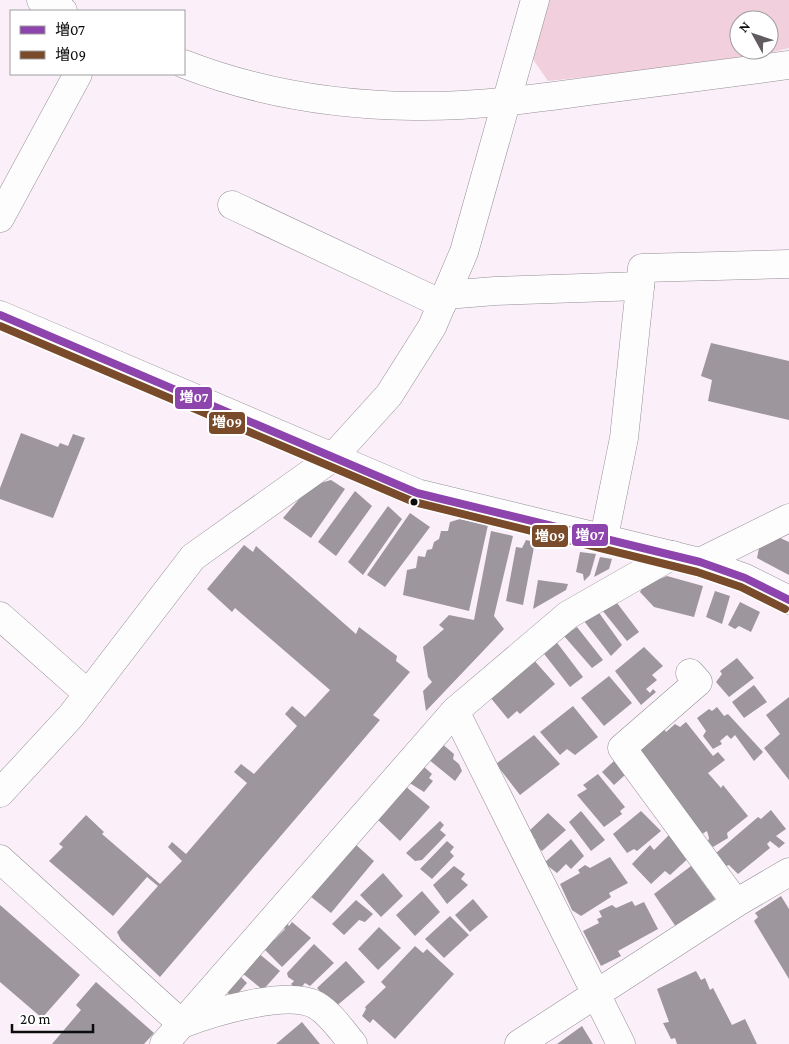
<svg xmlns="http://www.w3.org/2000/svg" width="789" height="1044" font-family="'Crimson Pro','Noto Sans JP',serif">
  <style>
    .green { fill: #f2cfdc; fill-rule: evenodd }
    .building { fill: #9d969d }
    .lines { fill: none; stroke-linecap: round; stroke-linejoin: round }
    .minor-casing { stroke: #948f93; stroke-width: 29 }
    .minor { stroke: #fefdfe; stroke-width: 28 }
    .bus-1-casing { stroke: #fff; stroke-width: 11 }
    .bus-2-casing { stroke: #fff; stroke-width: 11 }
    .bus-1 { stroke: #8e44ad; stroke-width: 8 }
    .bus-2 { stroke: #7a4b2a; stroke-width: 8 }
    .bus-dot { fill: #0c0c0c; stroke: #fff; stroke-width: 2 }
    .line-badge { stroke: #fff; stroke-width: 2 }
    .badge-label { font-size: 14px; text-anchor: middle; font-weight: bold; fill: #fff }
  </style>
  <rect width="100%" height="100%" fill="#fbf0fa"/>
  <!-- green -->
  <path class="green" d="M548,0H789V48L742,60L548,81L532,58ZM739,20H769V50H739Z"/>
  <!-- building -->
  <g class="building">
    <polygon points="711,343 789,361 789,420 708,401 712,380 701,376"/>
    <polygon points="21,433 58,447 60,443 68,446 73,434 85,438 53,518 0,499 0,488"/>
    <polygon points="331,480 345,489 311,538 283,518 310,486"/>
    <polygon points="355,491 372,506 336,556 318,542"/>
    <polygon points="388,506 402,519 363,575 348,562"/>
    <polygon points="410,513 430,527 385,587 367,575"/>
    <polygon points="460,519 488,525 469,611 403,595 407,570 416,568 418,556 425,557 427,550 432,549 434,542 439,539 441,531 448,531 450,522"/>
    <polygon points="491,531 513,536 494,616 504,629 426,711 423,691 432,682 428,677 423,647 444,629 439,625 449,615 474,620"/>
    <polygon points="778,537 789,542 789,575 757,558 759,548"/>
    <polygon points="526,540 535,542 523,605 506,601 516,547 522,548"/>
    <polygon points="244,545 253,552 256,546 356,634 359,627 397,656 396,661 410,672 373,715 380,720 160,977 121,940 117,932 158,886 147,877 113,916 49,861 63,847 59,844 86,815 104,832 102,834 160,884 182,861 168,847 172,842 186,854 247,783 234,772 241,764 254,774 297,726 285,714 292,706 305,717 330,690 235,608 232,612 207,589"/>
    <polygon points="580,552 596,554 590,575 584,581 583,574 576,572"/>
    <polygon points="600,557 612,559 609,569 594,577"/>
    <polygon points="667,576 703,586 694,617 654,607 640,592 644,585"/>
    <polygon points="538,580 568,584 566,590 533,609"/>
    <polygon points="715,591 730,596 722,624 706,617"/>
    <polygon points="614,599 639,632 627,641 602,610"/>
    <polygon points="740,602 760,612 751,632 739,626 735,629 728,625"/>
    <polygon points="597,610 622,645 611,656 584,621"/>
    <polygon points="577,627 603,660 592,668 564,636"/>
    <polygon points="555,640 583,677 570,687 541,650"/>
    <polygon points="644,647 663,666 652,675 657,680 646,689 650,693 653,689 656,692 641,705 615,671"/>
    <polygon points="737,658 754,678 729,697 716,682 722,674 720,671"/>
    <polygon points="533,659 555,684 520,714 517,711 508,719 485,691"/>
    <polygon points="609,676 632,703 604,726 581,698"/>
    <polygon points="754,685 767,702 744,718 732,702"/>
    <polygon points="789,697 789,780 764,748 780,734 766,715"/>
    <polygon points="573,706 598,737 575,755 567,749 560,755 540,732"/>
    <polygon points="717,707 724,716 728,714 763,752 754,761 735,735 731,739 727,735 720,741 722,744 713,749 703,736 706,731 697,718 709,709 712,711"/>
    <polygon points="686,722 713,756 718,752 725,760 708,773 721,788 723,785 748,816 727,833 728,838 713,847 708,841 709,838 707,831 702,834 638,748 662,726 666,732 675,724 680,727"/>
    <polygon points="534,735 560,764 520,795 496,764"/>
    <polygon points="441,743 454,754 453,759 459,764 462,771 455,781 428,759"/>
    <polygon points="614,761 625,775 614,785 602,772"/>
    <polygon points="422,765 432,774 429,778 433,781 424,792 408,782"/>
    <polygon points="598,774 625,807 620,811 622,814 604,827 577,795 587,789 583,785"/>
    <polygon points="404,785 430,807 400,841 376,818"/>
    <polygon points="771,810 786,829 776,836 785,843 779,848 770,841 767,844 770,848 738,874 729,865 726,866 716,853 758,817 761,819"/>
    <polygon points="581,811 605,840 591,851 569,822"/>
    <polygon points="641,811 661,831 637,851 634,849 627,853 613,834"/>
    <polygon points="548,813 566,830 542,851 534,843 536,840 528,832"/>
    <polygon points="440,821 444,825 440,830 446,835 422,860 415,861 406,853"/>
    <polygon points="671,833 692,855 670,875 665,871 651,884 632,864 650,845 654,850"/>
    <polygon points="571,839 584,856 571,869 566,864 557,873 544,863"/>
    <polygon points="447,841 454,847 450,852 454,856 432,879 420,869"/>
    <polygon points="354,843 374,861 331,913 310,896"/>
    <polygon points="610,857 628,883 609,893 611,897 581,916 572,910 560,884 580,873 578,870 585,865 590,868"/>
    <polygon points="454,866 465,874 461,879 468,885 447,904 433,885"/>
    <polygon points="691,866 715,899 676,927 654,894"/>
    <polygon points="383,873 403,896 381,917 360,895"/>
    <polygon points="422,891 440,912 415,936 396,915"/>
    <polygon points="781,896 789,909 789,979 754,921 758,917 755,913"/>
    <polygon points="473,899 488,917 470,932 455,915"/>
    <polygon points="356,900 373,914 365,922 359,920 344,935 332,924"/>
    <polygon points="632,901 635,906 644,902 658,929 618,951 621,956 601,966 583,931 599,923 597,919 602,917 599,911 612,905 616,908"/>
    <polygon points="0,905 80,975 42,1018 0,982"/>
    <polygon points="450,916 469,935 444,958 425,939"/>
    <polygon points="286,922 289,926 292,922 311,938 282,967 262,947 270,936 274,940 285,929 282,925"/>
    <polygon points="379,927 401,948 378,970 358,949"/>
    <polygon points="314,944 334,963 310,986 305,983 298,991 291,984 294,981 288,977 287,973"/>
    <polygon points="415,946 423,953 427,949 454,974 395,1039 373,1019 370,1023 362,1016 366,1009 365,1007 386,987 381,982"/>
    <polygon points="257,952 280,971 263,990 242,973"/>
    <polygon points="346,961 365,982 334,1008 317,988"/>
    <polygon points="696,971 701,980 705,978 710,990 713,988 732,1025 745,1019 757,1044 677,1044 675,1038 671,1039 663,1023 669,1022 657,989"/>
    <polygon points="238,974 247,983 234,998 225,991"/>
    <polygon points="96,982 154,1033 144,1044 52,1044 81,1010 76,1005"/>
    <polygon points="302,1022 320,1044 276,1044"/>
    <polygon points="582,1026 593,1044 557,1044"/>
  </g>
  <g class="lines">
    <!-- minor casing -->
    <g class="minor-casing">
      <g id="minor">
        <polyline points="41,0 63,11"/>
        <path d="M184,64C256,92 336,105 413,106C473,107 532,99 590,91C656,82 723,74 789,65"/>
        <polyline points="232,205 442,304"/>
        <polyline points="0,218 78,74"/>
        <polyline points="446,295 495,291 640,286"/>
        <polyline points="0,315 417,493 700,562 745,578 789,600"/>
        <polyline points="604,537 624,438 642,268 789,264"/>
        <polyline points="700,562 789,518"/>
        <polyline points="0,616 88,694"/>
        <polyline points="690,673 698,682 622,748 736,903"/>
        <polyline points="0,793 71,716 193,557 332,458 389,395 432,327 464,252 535,0"/>
        <path d="M0,859L182,1024C211,1013 287,989 316,1005C331,1014 342,1031 353,1044"/>
        <polyline points="164,1044 455,711"/>
        <polyline points="519,1044 596,994 455,711 568,615 673,555"/>
        <polyline points="621,1044 596,994 736,903 789,872"/>
      </g>
    </g>
    <!-- minor -->
    <use href="#minor" class="minor"/>
    <!-- bus-1 casing -->
    <g class="bus-1-casing">
      <polyline id="bus-1" points="0,315 417,493 700,562 745,578 789,600"/>
    </g>
    <!-- bus-2 casing -->
    <g class="bus-2-casing">
      <polyline id="bus-2" points="0,326 414,502 697,572 741,587 785,609"/>
    </g>
    <!-- bus-1 -->
    <use href="#bus-1" class="bus-1"/>
    <!-- bus-2 -->
    <use href="#bus-2" class="bus-2"/>
  </g>
  <!-- markers -->
  <circle class="bus-dot" cx="414" cy="502" r="4.5"/>
  <g class="line-badge">
    <rect x="174" y="386" width="39" height="24" rx="5" fill="#8e44ad"/>
    <rect x="208" y="411" width="38" height="24" rx="5" fill="#7a4b2a"/>
    <rect x="571" y="523" width="38" height="24" rx="5" fill="#8e44ad"/>
    <rect x="531" y="524" width="38" height="24" rx="5" fill="#7a4b2a"/>
  </g>
  <g class="badge-label">
    <text x="194" y="402">増07</text>
    <text x="227" y="427">増09</text>
    <text x="590" y="540">増07</text>
    <text x="550" y="541">増09</text>
  </g>
  <!-- legend -->
  <rect x="10" y="10" width="175" height="65" fill="#ffffff" stroke="#9e9e9e"/>
  <rect x="20" y="26" width="25" height="8" fill="#8e44ad" stroke="#9e9e9e"/>
  <text x="55" y="35" font-size="15" fill="#0c0c0c">増07</text>
  <rect x="20" y="51" width="25" height="8" fill="#7a4b2a" stroke="#9e9e9e"/>
  <text x="55" y="60" font-size="15" fill="#0c0c0c">増09</text>
  <!-- north arrow -->
  <g transform="translate(754 35) rotate(310)"><circle r="24" fill="#ffffff" stroke="#9e9e9e"/>
  <path d="M0-4L9 19L0 12L-9 19Z" fill="#605c5f"/>
  <text y="-8" font-size="14" font-weight="bold" text-anchor="middle" fill="#0c0c0c">N</text>
  </g>
  <!-- scale -->
  <path d="M12 1024v8h81v-8" fill="none" stroke="#0c0c0c" stroke-width="2.5"/>
  <text x="20" y="1024" font-size="15" fill="#0c0c0c" stroke="#ffffff" stroke-width="4" paint-order="stroke">20 m</text>
</svg>
